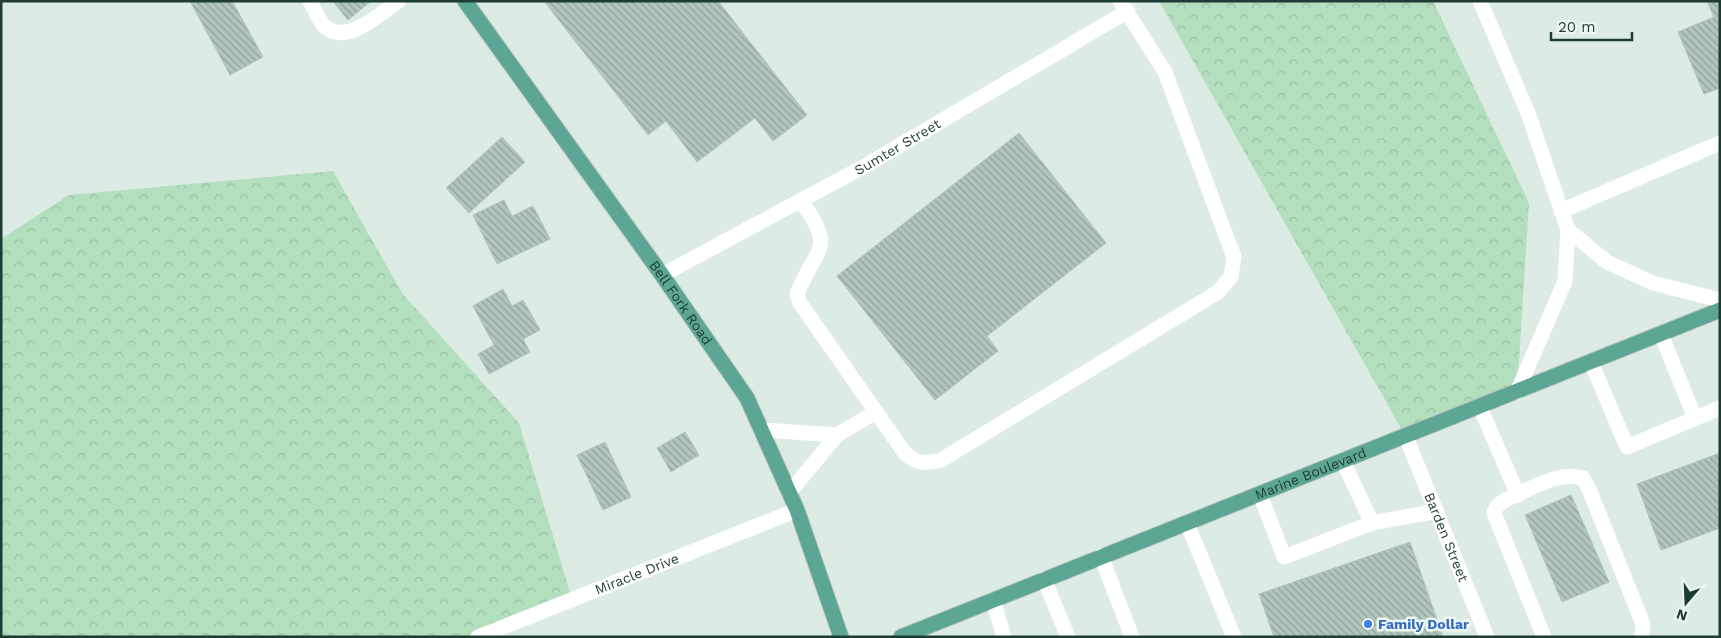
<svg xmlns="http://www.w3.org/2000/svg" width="1721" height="638" font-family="'Work Sans',sans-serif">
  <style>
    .forest { fill: url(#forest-crowns) }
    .building { fill: url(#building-back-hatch); stroke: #afc5bc }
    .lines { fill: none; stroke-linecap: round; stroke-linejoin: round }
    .major-casing { stroke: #c0c8c6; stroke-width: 17 }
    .minor { stroke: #fff; stroke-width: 15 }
    .major { stroke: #5ca693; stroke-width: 15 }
    .shop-dot { fill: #3f7fe0; stroke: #eef8f3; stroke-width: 2 }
    .labels { text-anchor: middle; stroke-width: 5; stroke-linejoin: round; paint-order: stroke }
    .street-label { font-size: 14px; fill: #1d3c34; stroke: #eef8f3 }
    .shop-label { font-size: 14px; font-weight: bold; fill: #366cbe; stroke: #eef8f3; text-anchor: start }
  </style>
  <defs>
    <pattern id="forest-crowns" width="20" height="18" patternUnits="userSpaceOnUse" patternTransform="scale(1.25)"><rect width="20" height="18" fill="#b3dfbf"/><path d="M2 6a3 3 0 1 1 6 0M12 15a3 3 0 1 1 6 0" fill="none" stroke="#9ac0a5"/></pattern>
    <pattern id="building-back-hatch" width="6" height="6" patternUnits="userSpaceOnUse" patternTransform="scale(1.25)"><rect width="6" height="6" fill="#b2c6be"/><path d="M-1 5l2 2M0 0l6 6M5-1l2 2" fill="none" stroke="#90a29b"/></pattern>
  </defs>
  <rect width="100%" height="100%" fill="#ddebe5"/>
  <!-- forest -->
  <g class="forest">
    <polygon points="1159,1 1433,1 1529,203 1517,392 1406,437"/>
    <polygon points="333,171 402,293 519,423 572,599 478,637 1,637 1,239 69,195"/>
  </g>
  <!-- building -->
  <g class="building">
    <polygon points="190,1 232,1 263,57 230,75"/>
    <polygon points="333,1 371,1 348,20"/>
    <polygon points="544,1 718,1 807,115 773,141 755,118 697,162 666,121 648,135"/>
    <polygon points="1707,1 1720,1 1720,88 1704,94 1678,32 1714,17"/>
    <polygon points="1019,133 1106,243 987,336 998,351 935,400 837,276"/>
    <polygon points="502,137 525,162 469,213 446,188"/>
    <polygon points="504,200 512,216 533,206 550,239 497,264 473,215"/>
    <polygon points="503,289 512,306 523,300 540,330 523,339 530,352 489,374 478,354 494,345 473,306"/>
    <polygon points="685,432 699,455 671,472 657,448"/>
    <polygon points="605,442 631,497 603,510 577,455"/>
    <polygon points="1720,453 1720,528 1661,550 1637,484"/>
    <polygon points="1571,495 1609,582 1562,602 1525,515"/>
    <polygon points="1410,542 1443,637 1274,637 1259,594"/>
  </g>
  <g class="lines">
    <!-- major casing -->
    <g class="major-casing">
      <g id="major">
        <path id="s4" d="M465,1L662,275L747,398L797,510L841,637"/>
        <path id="s5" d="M901,637L1720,310"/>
      </g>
    </g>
    <!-- minor -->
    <g class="minor">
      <path d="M310,1C314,8 317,16 321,22C341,50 379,15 398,1"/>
      <polyline points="1480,1 1528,113 1568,230 1565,281 1517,392"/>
      <path d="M801,201C837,250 816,246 797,294L800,303L904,452C916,464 924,464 941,460L1218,292L1231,277L1234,257L1165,72L1120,1"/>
      <polyline points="1561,211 1720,143"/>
      <polyline points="1568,230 1607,262 1653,283 1720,300"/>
      <path id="s1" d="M662,275L865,166L1128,11"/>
      <polyline points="1661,334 1695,418"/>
      <polyline points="1591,362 1627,447 1720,408"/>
      <polyline points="1480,407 1518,495"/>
      <polyline points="761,430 837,435"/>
      <path id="s2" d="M1406,437L1487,637"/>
      <polyline points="789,493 837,435 876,412"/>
      <polyline points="1260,494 1284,557 1372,523 1343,461"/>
      <polyline points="1187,523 1234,637"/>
      <polyline points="1372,523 1437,511"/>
      <polyline points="1101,556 1132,637"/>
      <polyline points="1044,579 1068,637"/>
      <polyline points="993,600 1004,637"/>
      <path id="s3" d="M478,637L797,510"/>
      <path d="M1544,637L1494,513L1497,506L1505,500C1529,490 1557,471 1583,478L1589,489L1643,624L1642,637"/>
    </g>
    <!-- major -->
    <use href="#major" class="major"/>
  </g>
  <!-- markers -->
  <circle class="shop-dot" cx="1368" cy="624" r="5"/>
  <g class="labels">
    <!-- street labels -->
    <g class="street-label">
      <text dy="5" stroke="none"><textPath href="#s1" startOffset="268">Sumter Street</textPath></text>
      <text dy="5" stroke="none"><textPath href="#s4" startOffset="371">Bell Fork Road</textPath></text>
      <text dy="5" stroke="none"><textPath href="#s5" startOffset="441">Marine Boulevard</textPath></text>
      <text dy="5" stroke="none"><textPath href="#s2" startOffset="108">Barden Street</textPath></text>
      <text dy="5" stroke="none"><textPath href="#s3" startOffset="171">Miracle Drive</textPath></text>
    </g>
    <!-- shop labels -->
    <g class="shop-label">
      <text x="1378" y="629">Family Dollar</text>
    </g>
  </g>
  <!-- border -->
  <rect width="1721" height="638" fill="none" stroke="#1d3c34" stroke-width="5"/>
  <!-- north arrow -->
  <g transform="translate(1686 603) rotate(199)" stroke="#eef8f3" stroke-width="4" paint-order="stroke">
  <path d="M0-4L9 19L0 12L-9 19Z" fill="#1d3c34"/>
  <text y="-8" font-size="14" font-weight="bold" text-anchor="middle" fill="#1d3c34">N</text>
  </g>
  <!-- scale -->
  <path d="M1551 32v8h81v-8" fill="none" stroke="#1d3c34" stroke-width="2.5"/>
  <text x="1558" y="32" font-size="15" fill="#1d3c34" stroke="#eef8f3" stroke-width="4" paint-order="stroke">20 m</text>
</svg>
